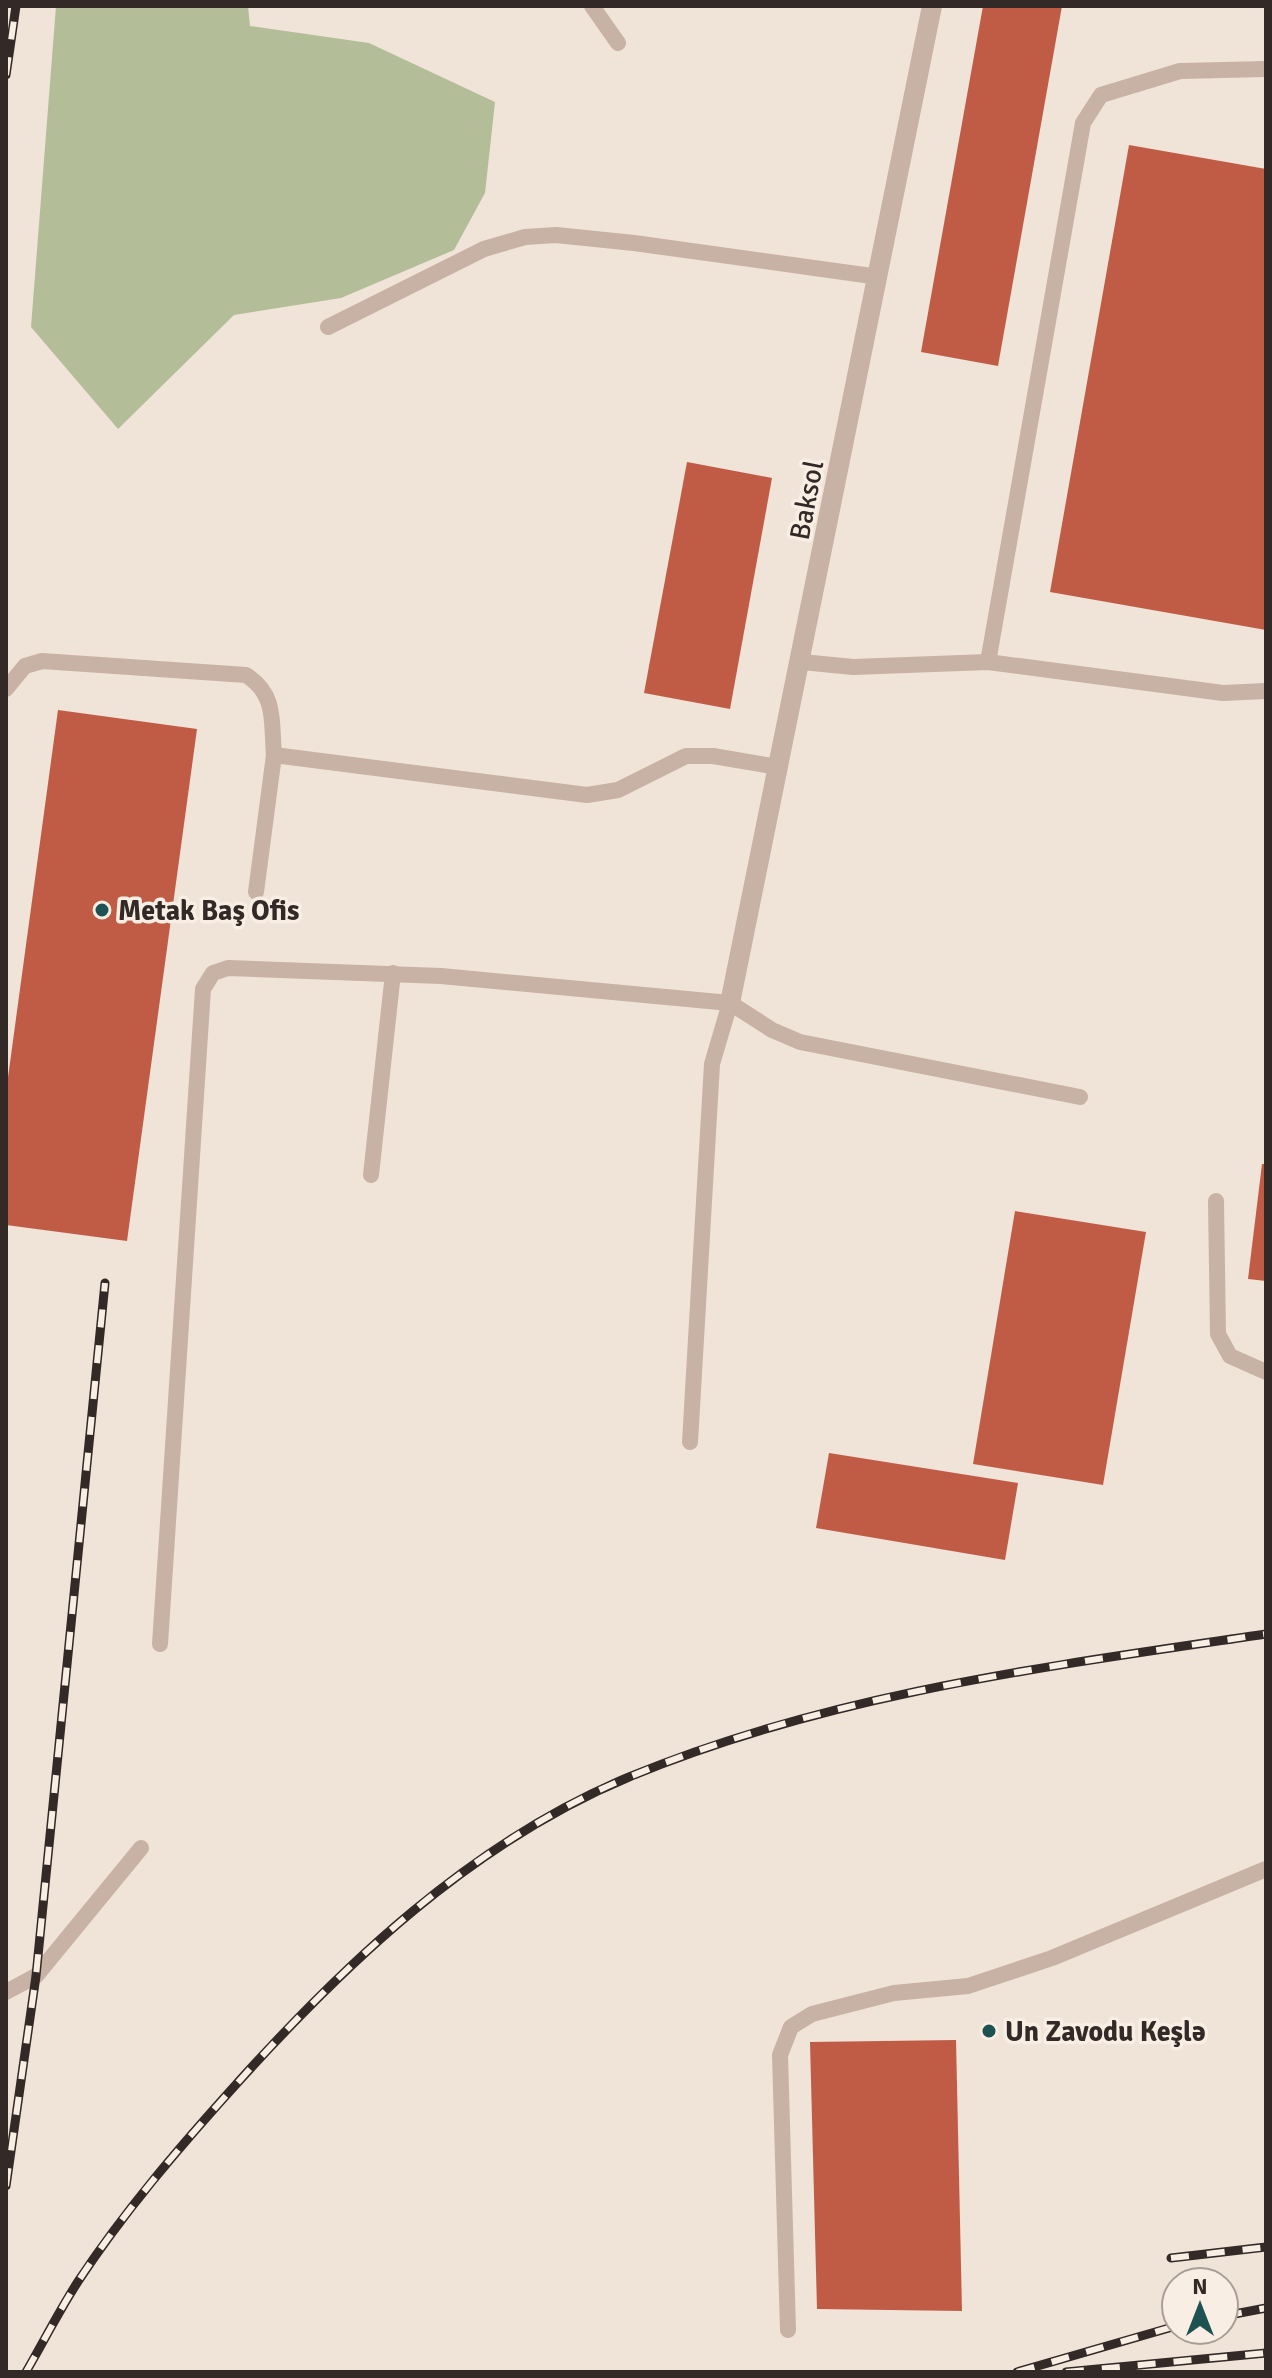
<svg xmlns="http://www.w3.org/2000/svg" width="1272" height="2378" font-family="Signika,sans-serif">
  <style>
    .green { fill: #b3be99 }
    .building { fill: #c05c45 }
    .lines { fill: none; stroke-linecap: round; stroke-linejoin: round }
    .service { stroke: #c7b2a5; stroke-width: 16 }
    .minor { stroke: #c7b2a5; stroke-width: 20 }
    .rail-casing { stroke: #332926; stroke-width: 9 }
    .rail { stroke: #f8eee4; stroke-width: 6; stroke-dasharray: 18; stroke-linecap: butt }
    .poi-dot { fill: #1e5252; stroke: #f8eee4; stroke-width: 3 }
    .labels { text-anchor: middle; stroke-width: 7; stroke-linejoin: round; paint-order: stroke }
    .street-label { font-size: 28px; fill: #332926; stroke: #f8eee4 }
    .poi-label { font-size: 28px; font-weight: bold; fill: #332926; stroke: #f8eee4; text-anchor: start }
  </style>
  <rect width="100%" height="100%" fill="#f0e3d8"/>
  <!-- green -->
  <polygon class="green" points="56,6 248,6 250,26 369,43 495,102 485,193 454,250 341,298 234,315 118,429 31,327"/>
  <!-- building -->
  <g class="building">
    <polygon points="983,6 1062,6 998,366 921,352"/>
    <polygon points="1129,145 1266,169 1266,630 1050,592"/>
    <polygon points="687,462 772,478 730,709 644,693"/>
    <polygon points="58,710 197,729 127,1241 6,1225 6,1092"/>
    <polygon points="1262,1164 1266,1164 1266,1281 1248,1279"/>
    <polygon points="1015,1211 1146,1232 1103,1485 973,1464"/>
    <polygon points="829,1453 1018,1483 1005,1560 816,1528"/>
    <polygon points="956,2040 962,2311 817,2309 810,2042"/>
  </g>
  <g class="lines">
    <!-- service -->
    <g class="service">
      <polyline points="592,6 618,43"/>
      <polyline points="328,327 484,249 525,237 556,235 634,243 879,277"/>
      <polyline points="802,662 853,667 988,662 1223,693 1266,691"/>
      <polyline points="988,662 1083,123 1101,95 1180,71 1266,69"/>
      <path d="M6,689L25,666L42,661L246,675C277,695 271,721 274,755L587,795L618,790L686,756H713L778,767"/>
      <polyline points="256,892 274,755"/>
      <polyline points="371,1175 393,973"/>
      <polyline points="1216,1201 1218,1334 1230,1356 1266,1372"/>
      <polyline points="690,1442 712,1064 730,1003"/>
      <polyline points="160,1644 203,989 213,973 228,968 441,976 730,1003 772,1030 800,1042 1080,1097"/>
      <polyline points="6,1992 36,1976 141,1848"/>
      <polyline points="788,2330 780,2055 791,2027 812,2014 894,1993 968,1986 1052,1958 1266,1869"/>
    </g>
    <!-- minor -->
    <polyline class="minor" points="730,1003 932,6"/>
    <!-- rail casing -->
    <g class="rail-casing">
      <g id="rail">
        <polyline points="6,75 16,6"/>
        <polyline points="6,2186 36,1976 105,1283"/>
        <polyline points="1171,2258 1266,2247"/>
        <polyline points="1224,2316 1266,2308"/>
        <path d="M26,2372C44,2341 60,2309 79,2280C124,2212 177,2150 231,2090C343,1965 472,1842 629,1777C832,1693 1050,1666 1266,1634"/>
        <polyline points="1017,2372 1176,2326"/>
        <polyline points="1066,2372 1266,2353"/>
      </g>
    </g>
    <!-- rail -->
    <use href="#rail" class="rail"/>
  </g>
  <!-- markers -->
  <g class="poi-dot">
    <circle cx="102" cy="910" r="8"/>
    <circle cx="989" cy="2031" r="8"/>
  </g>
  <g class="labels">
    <!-- street labels -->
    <g class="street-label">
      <text transform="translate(806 500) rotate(-79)" y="10">Baksol</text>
    </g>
    <!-- poi labels -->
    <g class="poi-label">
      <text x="118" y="920">Metak Baş Ofis</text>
      <text x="1005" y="2041">Un Zavodu Keşlə</text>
    </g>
  </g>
  <!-- border -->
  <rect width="1272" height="2378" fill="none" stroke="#332926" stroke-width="16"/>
  <!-- north arrow -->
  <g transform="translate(1200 2306)"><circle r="38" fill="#f8eee4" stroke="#a99f98" stroke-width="2"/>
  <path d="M0-6L14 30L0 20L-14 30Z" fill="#1e5252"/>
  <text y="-12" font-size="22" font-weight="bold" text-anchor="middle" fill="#332926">N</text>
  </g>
</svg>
